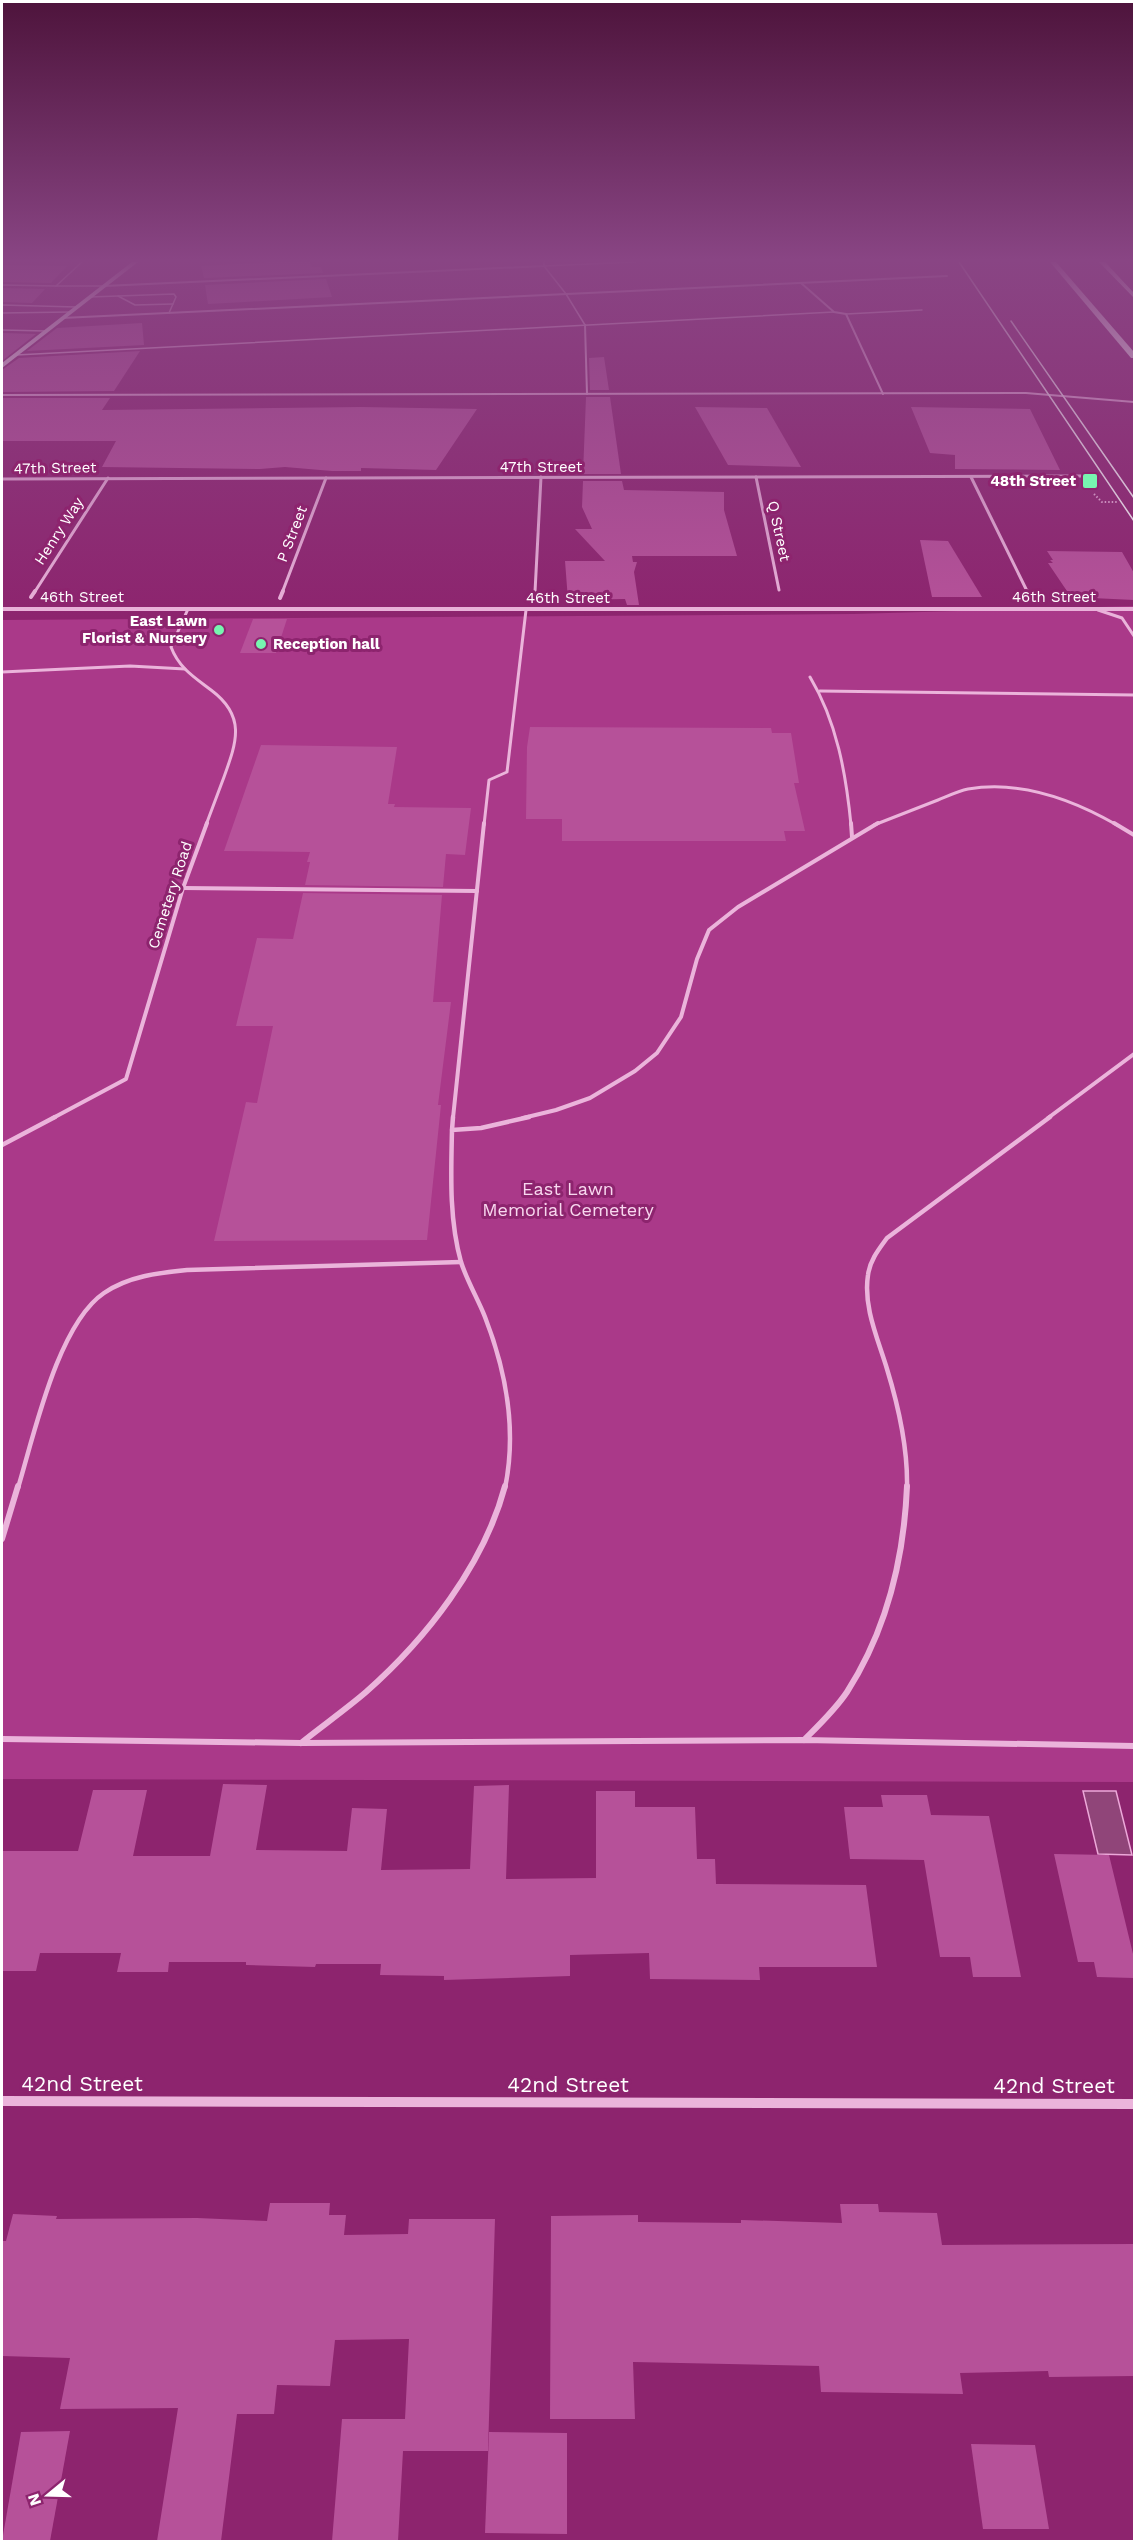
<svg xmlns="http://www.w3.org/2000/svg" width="1136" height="2543" font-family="'Work Sans',sans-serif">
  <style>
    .green { fill: #aa3989 }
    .water { fill: #904579; stroke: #eca8d9; stroke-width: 1.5 }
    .building { fill: #b65199 }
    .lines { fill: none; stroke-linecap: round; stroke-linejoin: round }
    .path { stroke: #ebb4db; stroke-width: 2; stroke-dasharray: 1.5 2; stroke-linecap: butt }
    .lane-far4 { stroke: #ebb4db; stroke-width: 1.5 }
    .lane-far3 { stroke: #ebb4db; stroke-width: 3 }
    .lane-far2 { stroke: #ebb4db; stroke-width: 4 }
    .lane-far1 { stroke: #ebb4db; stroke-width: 4.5 }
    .lane { stroke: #ebb4db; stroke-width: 6 }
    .street-far3 { stroke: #ebb4db; stroke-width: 2 }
    .street-far2 { stroke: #ebb4db; stroke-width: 3 }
    .street-far1 { stroke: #ebb4db; stroke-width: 4 }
    .street { stroke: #ebb4db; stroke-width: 10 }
    .primary { fill: #fef8fc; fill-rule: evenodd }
    .highway { fill: #fff; fill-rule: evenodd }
    .tram { stroke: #fff; stroke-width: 1.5 }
    .poi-dot { fill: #77f5b0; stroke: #8d246e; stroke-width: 2 }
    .labels { text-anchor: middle; stroke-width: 6; stroke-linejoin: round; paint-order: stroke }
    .far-street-label { font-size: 15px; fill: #fff; stroke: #8d246e }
    .far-poi-label { font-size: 15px; font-weight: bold; fill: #fff; stroke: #8d246e; text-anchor: end }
    .park-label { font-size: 18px; fill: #f8d8ef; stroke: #8d246e }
    .near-street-label { font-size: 21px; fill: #fff; stroke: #8d246e }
  </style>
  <rect width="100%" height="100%" fill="#8d246e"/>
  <!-- green -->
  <polygon class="green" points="1134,606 1134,1782 2,1779 2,620 853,614"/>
  <!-- water -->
  <polygon class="water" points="1083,1791 1116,1791 1132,1855 1098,1854"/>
  <!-- building -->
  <g class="building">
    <polygon points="274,262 310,262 312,267 321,267 323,273 204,278 201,266"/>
    <polygon points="2,265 67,266 51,283 2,282"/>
    <polygon points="326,279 332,297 245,302 208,304 205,285"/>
    <polygon points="2,288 45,289 32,303 2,302"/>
    <polygon points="142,323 144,345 27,351 57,328"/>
    <polygon points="2,333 36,334 2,361"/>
    <polygon points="140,351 114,391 2,392 2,370 19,358"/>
    <polygon points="604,357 609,390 590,390 589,358"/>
    <polygon points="586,397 610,397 621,474 583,474"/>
    <polygon points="2,398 110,398 102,410 361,407 477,409 436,470 361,468 361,471 332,471 285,467 260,469 102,467 116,441 2,441"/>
    <polygon points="695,407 767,408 801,467 728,465"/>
    <polygon points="911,407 1030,409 1060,470 955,469 955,455 930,453"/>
    <polygon points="583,481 622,481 624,490 724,492 724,510 737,556 632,556 633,562 637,562 634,572 639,605 627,605 625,599 568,600 565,561 605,561 575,529 592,529 582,507"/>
    <polygon points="920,540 948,541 982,597 932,597"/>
    <polygon points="1047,551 1122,552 1134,573 1134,600 1071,597 1048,563 1053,563 1050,560 1053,560"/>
    <polygon points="253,619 287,619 276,653 240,653"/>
    <polygon points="530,727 771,728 772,733 791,733 799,783 794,783 805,831 784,831 786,841 562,841 562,819 526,819 527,747"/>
    <polygon points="261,745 397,747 388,804 395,804 394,807 471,808 465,855 446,854 443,887 305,885 310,862 307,862 310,852 224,851"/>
    <polygon points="303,893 442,895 433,1002 451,1002 438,1105 441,1105 427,1240 214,1241 246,1102 257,1103 273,1026 236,1026 257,938 293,939"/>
    <polygon points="223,1784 267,1785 256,1850 347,1851 352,1808 387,1809 381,1870 470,1869 474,1786 509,1785 506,1879 596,1878 596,1791 635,1791 635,1807 695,1807 697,1859 715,1859 716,1884 866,1885 877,1967 759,1967 760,1980 650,1979 649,1953 570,1955 570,1976 444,1980 444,1976 380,1975 381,1964 316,1964 315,1967 246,1965 246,1962 169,1962 168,1972 117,1972 121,1953 40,1953 36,1971 2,1971 2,1851 78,1851 93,1790 147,1790 133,1856 210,1856"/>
    <polygon points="881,1795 927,1795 931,1815 989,1816 1021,1977 973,1977 970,1957 940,1957 924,1860 850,1859 844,1807 883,1807"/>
    <polygon points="1054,1854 1109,1855 1134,1958 1134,1978 1097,1977 1094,1962 1078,1962"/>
    <polygon points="270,2203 330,2203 329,2215 346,2215 344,2235 408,2234 409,2219 495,2219 488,2451 403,2451 398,2541 332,2541 342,2419 405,2419 409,2339 335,2340 330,2386 277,2385 274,2414 237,2414 221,2541 157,2541 178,2408 60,2409 70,2358 2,2356 2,2241 6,2241 13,2214 57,2216 56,2219 197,2218 267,2221"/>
    <polygon points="840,2204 878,2204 879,2212 937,2213 942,2245 1134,2244 1134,2376 1049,2377 1048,2371 960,2373 963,2394 821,2392 819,2366 633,2362 635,2419 550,2419 551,2216 638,2215 638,2222 741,2223 741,2220 842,2223"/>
    <polygon points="70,2431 50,2541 2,2541 21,2432"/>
    <polygon points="489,2432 567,2433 567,2534 485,2533"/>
    <polygon points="971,2444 1035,2445 1049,2529 983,2529"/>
  </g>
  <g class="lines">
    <!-- path -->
    <polyline class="path" points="1094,494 1102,502 1117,502"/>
    <!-- lane-far4 -->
    <g class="lane-far4">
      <polyline points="82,262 56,286 104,286"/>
      <polyline points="544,266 635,262"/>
      <polyline points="544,266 566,294 585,325"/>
      <polyline points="2,285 56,286"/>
      <polyline points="118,296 135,305 173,304"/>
      <polyline points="90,297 174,294 176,297 169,313"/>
      <polyline points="2,305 76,307"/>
      <polyline points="2,313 70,312"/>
      <polyline points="846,314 922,310"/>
      <polyline points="2,330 46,331"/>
      <polyline points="16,355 834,312"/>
    </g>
    <!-- lane-far3 -->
    <g class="lane-far3">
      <path d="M188,609L171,647C179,668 194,677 211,690C246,716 237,741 224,777C218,793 212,809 206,825"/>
      <polyline points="1098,610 1122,618 1134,636"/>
      <polyline points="2,672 130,666 185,669"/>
      <path d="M810,677C837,722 846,774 851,825"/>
      <polyline points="820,691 1134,695"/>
      <polyline points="484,825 489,780 507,772 526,610"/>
      <path d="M874,825C895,817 917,808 938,800C948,796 958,791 968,789C1021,780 1072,799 1117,825"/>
    </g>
    <!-- lane-far2 -->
    <g class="lane-far2">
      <polyline points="851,823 852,837"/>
      <polyline points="1114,823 1134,835"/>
      <polyline points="183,888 477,891"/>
      <polyline points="53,1118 126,1079 183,888 207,823"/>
      <polyline points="453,1118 484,823"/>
      <polyline points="523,1118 556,1110 590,1098 635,1071 657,1053 681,1017 697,959 709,930 738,907 878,823"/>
      <polyline points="1048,1118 1134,1054"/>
    </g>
    <!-- lane-far1 -->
    <g class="lane-far1">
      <polyline points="452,1130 453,1117"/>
      <polyline points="2,1145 55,1117"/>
      <path d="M18,1488C34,1435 58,1324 104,1293C129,1276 158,1273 187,1270L461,1262"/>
      <path d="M505,1488C517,1430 506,1371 485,1317C478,1299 467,1281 461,1262C449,1219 451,1174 452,1130L481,1128L529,1117"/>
      <path d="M907,1488C908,1447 899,1408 887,1369C878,1339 863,1307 868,1275C870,1260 879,1249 887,1238L1050,1117"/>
    </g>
    <!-- lane -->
    <g class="lane">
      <polyline points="2,1539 18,1486"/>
      <polyline points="2,1739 301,1743 804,1740 1134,1746"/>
      <path d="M804,1740C819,1725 835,1710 847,1692C886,1631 904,1558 907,1486"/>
      <path d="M301,1743C322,1726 345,1710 366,1692C426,1639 484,1565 505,1486"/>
    </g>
    <!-- street-far3 -->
    <g class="street-far3">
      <polyline points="801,283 834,312 846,314 883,394"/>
      <polyline points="104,286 544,266 544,262"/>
      <polyline points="62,318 947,276"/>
      <polyline points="585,325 587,394"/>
      <polyline points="2,395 1026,393 1134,402"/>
    </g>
    <!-- street-far2 -->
    <g class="street-far2">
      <polyline points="756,477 779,590"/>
      <polyline points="971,477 1028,593"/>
      <polyline points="2,479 1081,476"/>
      <polyline points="535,592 541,477"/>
      <polyline points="34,593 108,478"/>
      <polyline points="282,593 326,478"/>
    </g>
    <!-- street-far1 -->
    <g class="street-far1">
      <polyline points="1027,591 1029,595"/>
      <polyline points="31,597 35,591"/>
      <polyline points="280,598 283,591"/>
      <polyline points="2,609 1134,609"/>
    </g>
    <!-- street -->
    <polyline class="street" points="2,2101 1134,2104"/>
    <!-- primary -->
    <polygon class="primary" points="132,262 138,262 2,368 2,363"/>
    <!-- highway -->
    <g class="highway">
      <polygon points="1050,262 1056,262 1134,352 1134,358 1131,358"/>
      <polygon points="1099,262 1105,262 1134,293 1134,298"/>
    </g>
    <!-- tram -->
    <g class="tram">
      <polyline points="959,262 1134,521"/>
      <polyline points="1011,321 1134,498"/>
    </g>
  </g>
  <!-- sky -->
  <linearGradient id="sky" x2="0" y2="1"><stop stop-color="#4e143c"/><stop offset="0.42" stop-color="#894584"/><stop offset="1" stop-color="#894584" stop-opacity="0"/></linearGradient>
  <rect width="1136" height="618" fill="url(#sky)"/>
  <!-- markers -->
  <g class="poi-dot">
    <rect x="1082" y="473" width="16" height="16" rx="3"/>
    <circle cx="219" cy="630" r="6"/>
    <circle cx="261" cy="644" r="6"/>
  </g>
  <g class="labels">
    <!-- far-street labels -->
    <g class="far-street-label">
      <text x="541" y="472">47th Street</text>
      <text transform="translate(55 468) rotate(-1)" y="5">47th Street</text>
      <text transform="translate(59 531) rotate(-57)" y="5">Henry Way</text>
      <text transform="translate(779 531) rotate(78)" y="5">Q Street</text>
      <text transform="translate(292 534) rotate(-69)" y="5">P Street</text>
      <text x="82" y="602">46th Street</text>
      <text x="1054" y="602">46th Street</text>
      <text x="568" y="603">46th Street</text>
      <text transform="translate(170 895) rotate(-72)" y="5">Cemetery Road</text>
    </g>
    <!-- far-poi labels -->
    <g class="far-poi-label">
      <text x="1076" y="486">48th Street</text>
      <text x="207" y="626">East Lawn<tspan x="207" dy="17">Florist &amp; Nursery</tspan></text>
      <text x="273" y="649" text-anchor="start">Reception hall</text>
    </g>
    <!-- park labels -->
    <g class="park-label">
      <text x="568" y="1195">East Lawn<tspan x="568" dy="21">Memorial Cemetery</tspan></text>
    </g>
    <!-- near-street labels -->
    <g class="near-street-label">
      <text x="82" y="2091">42nd Street</text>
      <text x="568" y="2092">42nd Street</text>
      <text x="1054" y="2093">42nd Street</text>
    </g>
  </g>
  <!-- border -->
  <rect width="1136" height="2543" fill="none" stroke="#ffffff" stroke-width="6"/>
  <!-- north arrow -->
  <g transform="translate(48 2495) rotate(251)" stroke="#8d246e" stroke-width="4.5" paint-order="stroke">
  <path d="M0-4.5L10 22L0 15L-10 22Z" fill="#ffffff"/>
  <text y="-9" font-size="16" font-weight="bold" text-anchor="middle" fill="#ffffff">N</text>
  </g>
</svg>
